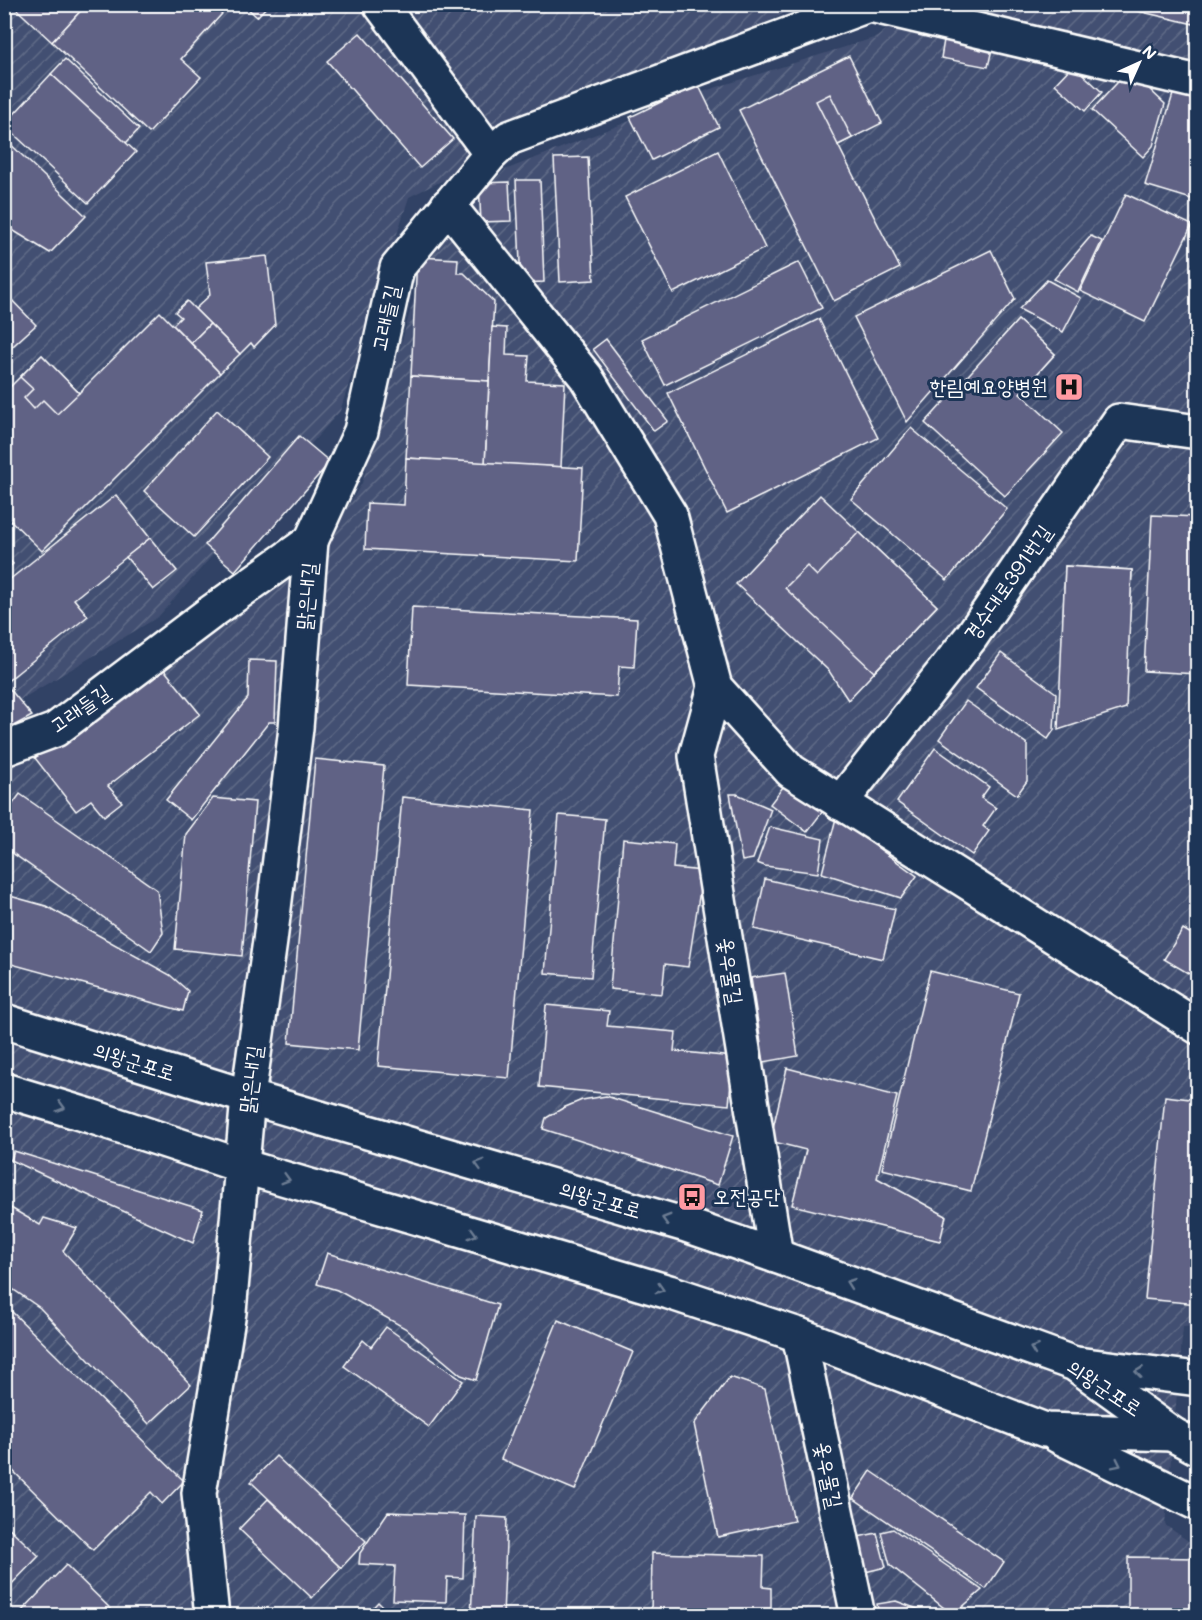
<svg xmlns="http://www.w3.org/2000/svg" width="1202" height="1620" font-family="Mali,'Poor Story',sans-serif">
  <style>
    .industrial { fill: url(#industrial-furrows) }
    .building { fill: #616285; stroke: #fff; stroke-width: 1.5 }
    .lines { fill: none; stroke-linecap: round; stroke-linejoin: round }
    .minor-casing { stroke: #fff; stroke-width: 38 }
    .tertiary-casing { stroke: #fff; stroke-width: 38 }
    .minor { stroke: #1d3557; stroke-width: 33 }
    .tertiary { stroke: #1d3557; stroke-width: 33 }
    .oneway { stroke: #6c7c92 }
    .labels { text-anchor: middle; stroke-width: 6; stroke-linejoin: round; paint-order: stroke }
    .street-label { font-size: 21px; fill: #fff; stroke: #1d3557 }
    .poi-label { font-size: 21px; fill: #fff; stroke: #1d3557; text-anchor: end }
  </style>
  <defs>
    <pattern id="industrial-furrows" width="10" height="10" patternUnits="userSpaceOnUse" patternTransform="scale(1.5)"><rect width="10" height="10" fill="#435072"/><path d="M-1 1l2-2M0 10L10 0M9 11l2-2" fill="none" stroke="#5f6a87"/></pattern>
  </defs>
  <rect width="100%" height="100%" fill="#314265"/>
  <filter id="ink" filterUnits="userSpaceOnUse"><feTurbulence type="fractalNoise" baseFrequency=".0167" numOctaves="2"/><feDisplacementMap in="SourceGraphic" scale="12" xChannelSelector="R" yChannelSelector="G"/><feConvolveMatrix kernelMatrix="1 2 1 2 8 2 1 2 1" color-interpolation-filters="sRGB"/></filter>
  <g filter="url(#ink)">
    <!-- industrial -->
    <g class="industrial">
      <polygon points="4,5 801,5 409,197 340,411 158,617 5,709"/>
      <polygon points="917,5 1197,5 1198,1326 1183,1327 1165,1525 1197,1547 1197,1615 5,1615 4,766 10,764 325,545 362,483 428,248 505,170 711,89 877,37"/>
    </g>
    <!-- building -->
    <g class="building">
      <polygon points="11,4 87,4 52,42"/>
      <polygon points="87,4 231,4 181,59 201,77 149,133 52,42"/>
      <polygon points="243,4 269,4 257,17"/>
      <polygon points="1045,4 1072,4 1070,11"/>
      <polygon points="1108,4 1198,4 1198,25"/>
      <polygon points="360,33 453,139 420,168 327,61"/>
      <polygon points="944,40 992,49 988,67 941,58"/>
      <polygon points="849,56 882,123 838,145 900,268 834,301 739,110"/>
      <polygon points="65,59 139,129 126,143 51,74"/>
      <polygon points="1073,65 1102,92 1085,111 1055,84"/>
      <polygon points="1129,70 1165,104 1153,146 1143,157 1092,110"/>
      <polygon points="51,74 136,152 88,203 4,125"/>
      <polygon points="698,84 719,127 652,160 630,117"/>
      <polygon points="1174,91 1198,99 1198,201 1145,185"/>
      <polygon points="830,94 852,138 838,145 816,101"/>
      <polygon points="4,138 86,216 50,253 4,225"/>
      <polygon points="718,151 765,248 673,293 625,197"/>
      <polygon points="588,157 594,280 560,282 554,158"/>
      <polygon points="516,180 540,180 544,282 521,283"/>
      <polygon points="509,182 511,221 481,222 479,183"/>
      <polygon points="1126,194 1192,225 1145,322 1080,291"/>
      <polygon points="1091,236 1102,241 1078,292 1054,279"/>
      <polygon points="991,250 1015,299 907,422 854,317"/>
      <polygon points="267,256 275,325 254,347 251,343 240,354 195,309 210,295 206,262"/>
      <polygon points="417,257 458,259 457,273 464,273 494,302 489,381 411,376"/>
      <polygon points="799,262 822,308 665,385 642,339"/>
      <polygon points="1047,280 1081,298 1063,332 1019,309"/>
      <polygon points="4,292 36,325 4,354"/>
      <polygon points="187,301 210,324 191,343 173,325 181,317 175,312"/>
      <polygon points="160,312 220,373 42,551 4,514 4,393 42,355 79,393"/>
      <polygon points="819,319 878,438 727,513 668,393"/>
      <polygon points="1018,320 1055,354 1036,375 999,341"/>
      <polygon points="1018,320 1055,354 1020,393 1063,433 1005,496 925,423"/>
      <polygon points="210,324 240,354 220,373 191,343"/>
      <polygon points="492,327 507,328 506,355 529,356 527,381 565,383 561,467 485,463"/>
      <polygon points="606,339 668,421 654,431 593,349"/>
      <polygon points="1198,345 1198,411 1196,411"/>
      <polygon points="42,355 79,393 57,414 43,400 34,409 24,398 33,389 20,377"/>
      <polygon points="411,376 489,381 485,463 406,458"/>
      <polygon points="217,410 268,457 194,537 144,491"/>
      <polygon points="911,428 1007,509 947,580 851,499"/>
      <polygon points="299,436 330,462 235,571 205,545"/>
      <polygon points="406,458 583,468 578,561 365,549 367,503 404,505"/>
      <polygon points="116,495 150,538 74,599 88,616 5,683 4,584"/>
      <polygon points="820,495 937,606 848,700 829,671 736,584"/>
      <polygon points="1152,515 1198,517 1198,674 1144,671"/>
      <polygon points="859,532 937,606 874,672 785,588 807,566 817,576"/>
      <polygon points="150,538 177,571 153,590 126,557"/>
      <polygon points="4,554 13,564 4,571"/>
      <polygon points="1065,566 1132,570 1128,649 1062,646"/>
      <polygon points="1065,566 1132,570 1126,708 1058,730"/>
      <polygon points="412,607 637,619 634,667 619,666 617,697 408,685"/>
      <polygon points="1001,653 1056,693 1054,730 1048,739 976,688"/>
      <polygon points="249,660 277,661 275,722 269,722 191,820 166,800 248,698"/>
      <polygon points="158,662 200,714 108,786 122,802 104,816 91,800 76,811 35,758"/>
      <polygon points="5,683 32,716 4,731 4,684"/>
      <polygon points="966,701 1027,744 1027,781 1017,795 939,739"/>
      <polygon points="935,748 989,787 981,798 996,808 983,826 989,831 972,855 897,802"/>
      <polygon points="315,759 384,766 358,1050 289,1043"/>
      <polygon points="786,783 823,811 807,832 770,804"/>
      <polygon points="20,794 157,890 163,933 151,951 4,847 4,816"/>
      <polygon points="730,794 737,794 771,809 753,859 742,861"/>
      <polygon points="402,797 533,810 509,1078 378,1066"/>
      <polygon points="213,798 255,802 242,956 175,949 186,834"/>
      <polygon points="559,815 605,819 591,977 545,973"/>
      <polygon points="836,818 917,876 901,898 822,873"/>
      <polygon points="770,827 823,839 818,873 765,866 757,863"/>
      <polygon points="623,839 675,844 673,868 703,871 688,967 665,964 662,994 610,989"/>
      <polygon points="765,879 895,909 883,959 754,929"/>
      <polygon points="10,896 46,906 170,975 188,991 183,1011 4,962 4,915"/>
      <polygon points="1183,929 1198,938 1198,979 1164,959"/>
      <polygon points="930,971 1019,993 971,1191 882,1169"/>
      <polygon points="785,973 798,1056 764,1062 751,978"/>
      <polygon points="546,1005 609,1011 607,1026 676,1032 674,1051 733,1057 729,1105 539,1087"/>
      <polygon points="787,1068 897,1096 877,1178 946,1216 940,1241 792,1205 806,1150 770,1141"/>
      <polygon points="606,1096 733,1136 718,1185 543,1129 546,1118 563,1108 582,1100"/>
      <polygon points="1165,1096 1198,1100 1198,1304 1145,1299"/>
      <polygon points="14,1151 203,1210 193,1243 11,1160"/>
      <polygon points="4,1204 40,1225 44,1218 77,1228 63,1251 191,1385 149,1424 40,1308 4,1283"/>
      <polygon points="327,1253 498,1305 476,1380 461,1375 405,1328 337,1290 317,1284"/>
      <polygon points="4,1304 184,1481 162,1504 151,1492 93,1550 4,1462"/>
      <polygon points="558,1320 633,1352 575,1490 501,1459"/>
      <polygon points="386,1327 463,1381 429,1427 344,1366 363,1340 371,1347"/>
      <polygon points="730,1377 765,1389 794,1521 718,1537 694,1424"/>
      <polygon points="276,1456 366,1541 341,1568 251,1482"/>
      <polygon points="871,1471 1004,1562 986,1589 853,1498"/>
      <polygon points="268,1499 341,1568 312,1598 239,1529"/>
      <polygon points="388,1512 465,1515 463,1578 447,1577 446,1602 393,1600 395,1566 359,1564 360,1553"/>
      <polygon points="476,1516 507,1518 503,1616 471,1616"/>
      <polygon points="4,1523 39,1556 4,1592"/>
      <polygon points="893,1529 982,1590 953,1615 890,1565 881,1532"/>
      <polygon points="877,1533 886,1567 861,1573 853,1538"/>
      <polygon points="652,1553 764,1556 763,1587 771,1588 771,1616 651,1615"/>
      <polygon points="1128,1557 1198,1558 1198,1616 1128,1616"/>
      <polygon points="66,1565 118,1616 17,1616"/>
      <polygon points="896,1601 923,1611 924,1616 879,1616 877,1604"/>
      <polygon points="378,1602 392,1616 365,1616"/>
    </g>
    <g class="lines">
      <!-- minor casing -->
      <g class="minor-casing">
        <g id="minor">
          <polyline points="380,4 491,154"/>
          <polyline points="870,5 1198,82"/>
          <polyline points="448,205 586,377 670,515 715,687 791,771 1198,1027"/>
          <polyline points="715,687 696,756 776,1256"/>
          <polyline points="4,749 55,730 210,613 311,541 361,431 397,268 491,154 509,138 871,4"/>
          <polyline points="840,803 971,637 1119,421 1198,432"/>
          <polyline points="799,1335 858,1616"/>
          <polyline points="212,1616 199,1493 229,1312 248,1097 270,941 296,728 311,541"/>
        </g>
      </g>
      <!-- tertiary casing -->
      <g class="tertiary-casing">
        <g id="tertiary">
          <polyline points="4,1021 248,1097 686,1225 776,1256 1075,1364 1172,1434 1198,1448"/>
          <polyline points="4,1090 90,1116 242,1166 669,1292 799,1335 1045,1430 1172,1434"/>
          <polyline points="1077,1364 1198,1379"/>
          <polyline points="1058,1436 1198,1504"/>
        </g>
      </g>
      <!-- minor -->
      <use href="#minor" class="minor"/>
      <!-- tertiary -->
      <use href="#tertiary" class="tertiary"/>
    </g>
    <!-- one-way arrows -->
    <defs><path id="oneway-chevron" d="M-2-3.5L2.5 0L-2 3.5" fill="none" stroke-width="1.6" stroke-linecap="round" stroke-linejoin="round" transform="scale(1.5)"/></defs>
    <g class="oneway">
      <use href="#oneway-chevron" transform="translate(61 1107) rotate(16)"/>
      <use href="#oneway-chevron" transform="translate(479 1164) rotate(-164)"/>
      <use href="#oneway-chevron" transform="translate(286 1179) rotate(16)"/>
      <use href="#oneway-chevron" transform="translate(666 1219) rotate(-164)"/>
      <use href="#oneway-chevron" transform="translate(473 1234) rotate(16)"/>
      <use href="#oneway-chevron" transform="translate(850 1283) rotate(-160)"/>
      <use href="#oneway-chevron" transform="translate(660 1289) rotate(17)"/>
      <use href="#oneway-chevron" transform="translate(1034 1349) rotate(-160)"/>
      <use href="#oneway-chevron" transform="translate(1139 1372) rotate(-173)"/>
      <use href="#oneway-chevron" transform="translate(1117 1464) rotate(26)"/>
    </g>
  </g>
  <!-- icons -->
  <defs>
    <g id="hospital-square" transform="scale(1.5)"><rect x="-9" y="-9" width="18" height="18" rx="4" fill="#ff9aa2" stroke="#1d3557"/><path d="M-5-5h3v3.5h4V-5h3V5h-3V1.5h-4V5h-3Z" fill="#111"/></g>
    <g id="bus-square" transform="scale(1.5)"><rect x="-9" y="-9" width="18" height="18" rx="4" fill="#ff9aa2" stroke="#1d3557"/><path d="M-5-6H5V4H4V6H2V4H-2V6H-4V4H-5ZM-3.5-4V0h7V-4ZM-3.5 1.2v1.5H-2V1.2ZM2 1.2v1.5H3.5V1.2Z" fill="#111"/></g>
  </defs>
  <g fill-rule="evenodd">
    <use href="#hospital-square" x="1069" y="387"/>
    <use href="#bus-square" x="692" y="1197"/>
  </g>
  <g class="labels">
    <!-- street labels -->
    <g class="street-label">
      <text transform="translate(386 318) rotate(-78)" y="7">고래들길</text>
      <text transform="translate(1008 583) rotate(-55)" y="7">경수대로391번길</text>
      <text transform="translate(307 596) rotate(-85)" y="7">맑은내길</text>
      <text transform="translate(80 709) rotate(-35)" y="7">고래들길</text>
      <text transform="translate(730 971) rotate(81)" y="7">옻우물길</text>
      <text transform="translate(134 1062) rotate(17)" y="7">의왕군포로</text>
      <text transform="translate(251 1079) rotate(-83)" y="7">맑은내길</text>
      <text transform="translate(600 1200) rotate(16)" y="7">의왕군포로</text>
      <text transform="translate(1104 1388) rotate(33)" y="7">의왕군포로</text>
      <text transform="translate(828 1475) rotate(78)" y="7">옻우물길</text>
    </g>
    <!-- poi labels -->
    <g class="poi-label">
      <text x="1048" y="394">한림예요양병원</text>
      <text x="713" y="1204" text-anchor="start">오전공단</text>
    </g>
  </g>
  <!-- margin -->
  <rect width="1202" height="1620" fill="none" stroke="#1d3557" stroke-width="24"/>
  <rect x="12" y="12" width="1178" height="1596" fill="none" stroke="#fff" stroke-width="2" filter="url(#ink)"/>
  <!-- north arrow -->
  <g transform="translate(1139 63) rotate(45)" stroke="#1d3557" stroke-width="4.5" paint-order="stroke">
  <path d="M0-4.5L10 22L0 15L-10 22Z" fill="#ffffff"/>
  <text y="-9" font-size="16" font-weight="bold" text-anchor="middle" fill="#ffffff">N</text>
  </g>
</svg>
